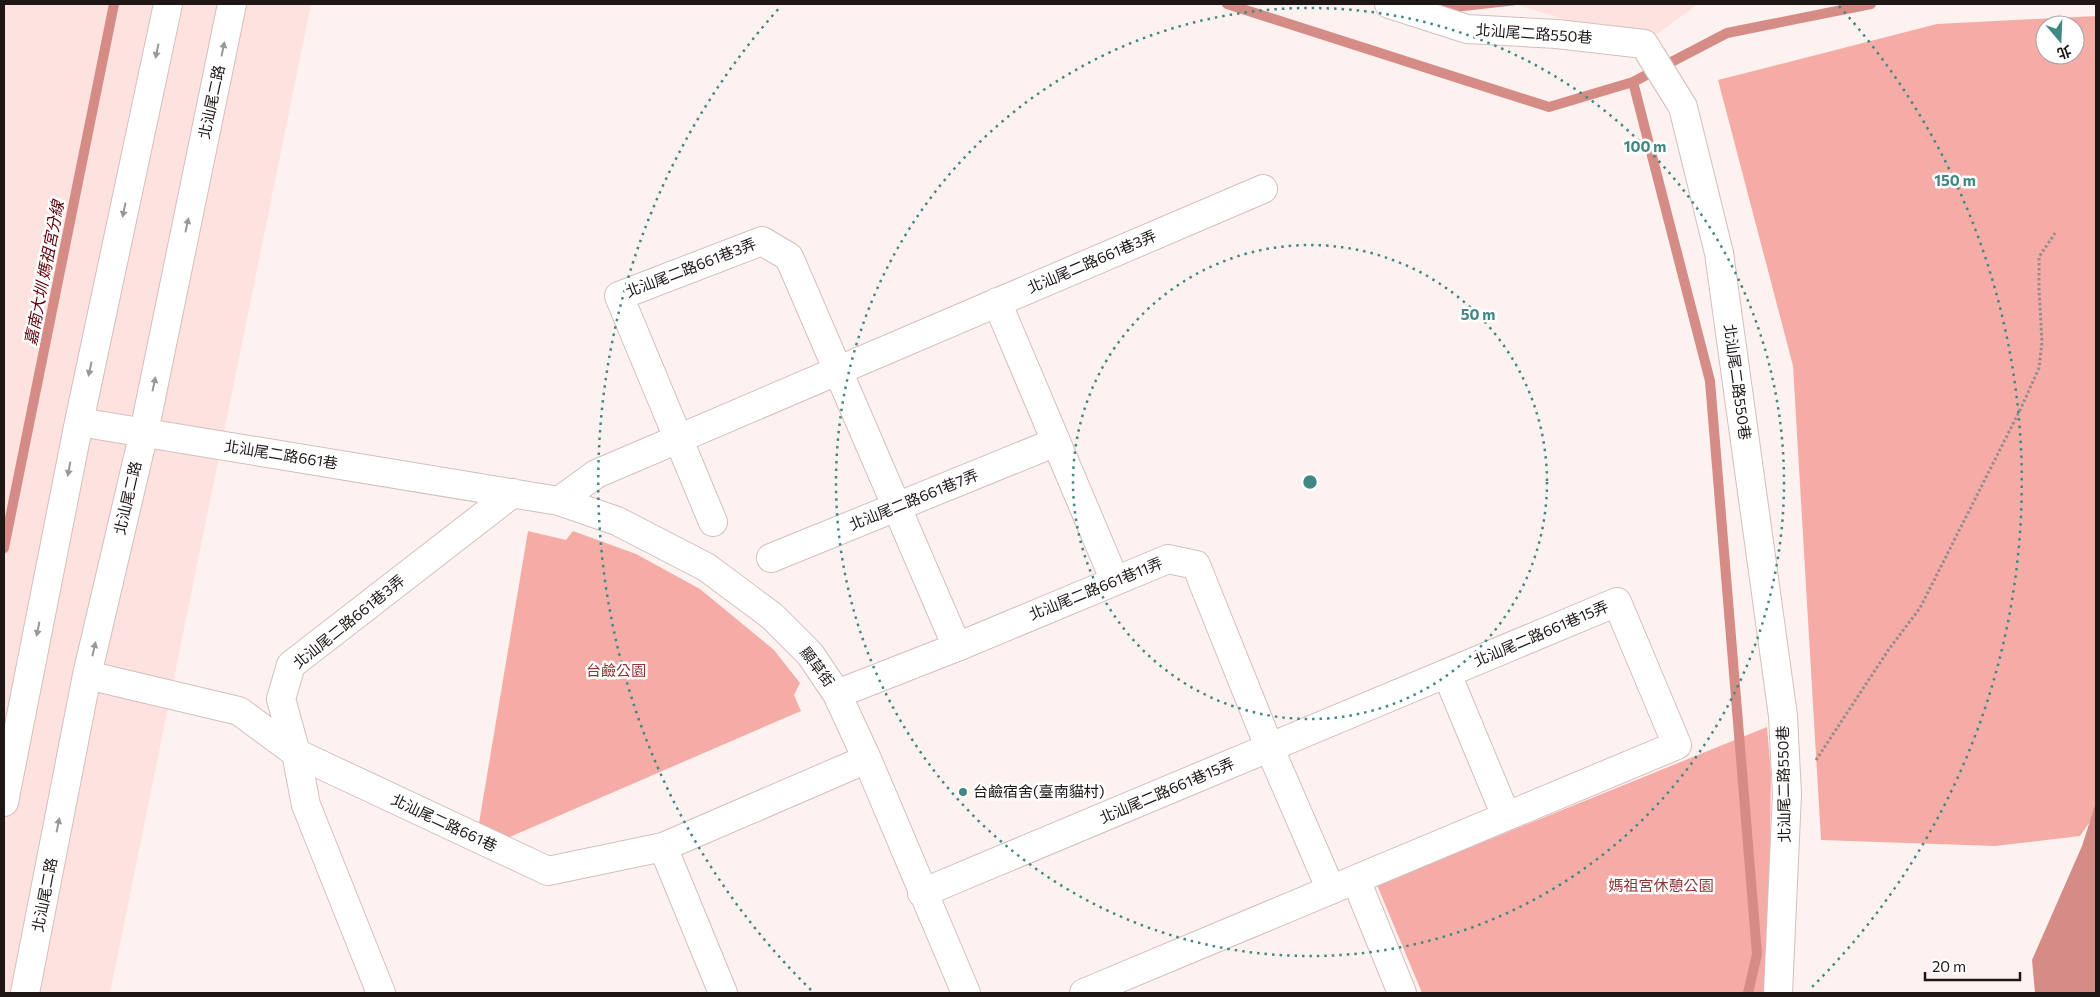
<svg xmlns="http://www.w3.org/2000/svg" width="2100" height="997" font-family="Commissioner,'Noto Sans TC',sans-serif">
<style>
.built{fill:#fee2df}
.green{fill:#f6aca6;fill-rule:evenodd}
.water{fill:#d58c86}
.lines{fill:none;stroke-linecap:round;stroke-linejoin:round}
.stream{stroke:#d58c86;stroke-width:10}
.minor-casing{stroke:#d3bfbd;stroke-width:30}
.path{stroke:#958c8b;stroke-width:3;stroke-dasharray:2.5 2.5;stroke-linecap:butt}
.minor{stroke:#fff;stroke-width:28}
.oneway{fill:#9a9796}
.ring{fill:none;stroke:#418883;stroke-width:2.5;stroke-dasharray:2.5 5}
.poi-dot{fill:#418883;stroke:#fff;stroke-width:2}
.labels{text-anchor:middle;stroke-width:5;stroke-linejoin:round;paint-order:stroke}
.street-label{font-size:15px;fill:#1e1716;stroke:#fff}
.park-label{font-size:15px;fill:#8d3533;stroke:#fff}
.poi-label{font-size:15px;fill:#1e1716;stroke:#fff;text-anchor:start}
.water-label{font-size:16px;font-style:italic;fill:#5e030b;stroke:#fff}
.centre{fill:#418883;stroke:#fff;stroke-width:2.5}
.ring-label{font-size:15px;text-anchor:middle;font-weight:bold;fill:#418883;stroke:#fff;stroke-width:5;stroke-linejoin:round;paint-order:stroke}
</style>
<rect width="100%" height="100%" fill="#fef2f1"/>
<path class="built" d="M4 4H311L110 993H4Z
M1514 4H1698L1644 44Z"/>
<path class="green" d="M2096 16V813L2080 836 1995 846 1821 840 1793 366 1718 80 1937 24ZM2045 25H2075V55H2045Z
M528 531 566 540 573 531 636 554 700 589 774 650 800 683 794 695 801 711 505 839 478 829Z
M1767 727 1771 773 1768 993H1422L1377 885Z"/>
<path class="water" d="M1431 4H1526L1455 12Z
M2096 802V993H2035L2032 960 2082 846Z"/>
<g class="lines">
<path class="stream" d="M1227 4 1549 107 1633 82 1727 33 1871 4
M1633 82 1710 381 1757 954 1748 993
M4 548 114 4"/>
<g class="minor-casing">
<path id="minor" d="M1389 4 1467 29 1557 34 1644 44 1683 107 1719 253 1783 716 1787 794 1778 993
M997 302 1115 581
M79 422 559 501 617 521 706 567 772 616 810 654 837 694 867 759 966 993
M559 501 596 474 1263 189
M713 522 619 296 762 241 789 257 957 647
M771 558 1056 442
M1447 674 1506 816
M87 675 239 711 296 753 548 871 663 847 723 993
M837 694 957 647 1168 559 1196 565 1270 749 1331 890
M4 802 79 422 168 4
M663 847 867 759
M1356 880 1402 993
M922 893 1617 602 1677 745 1084 993
M25 993 87 675 144 432 232 4
M381 993 306 805 296 753 281 699 291 665 513 493"/>
</g>
<path class="path" d="M1816 760 1889 649 1920 608 2021 408 2039 368 2042 342 2039 289V257L2055 233"/>
<use href="#minor" class="minor"/>
</g>
<defs><path id="oneway-solid" d="M-6-.8H1V-3.2L6.5 0L1 3.2V.8H-6Z" transform="scale(1.25)"/></defs>
<g class="oneway">
<use href="#oneway-solid" transform="translate(223 49) rotate(-78)"/>
<use href="#oneway-solid" transform="translate(157 51) rotate(102)"/>
<use href="#oneway-solid" transform="translate(124 210) rotate(102)"/>
<use href="#oneway-solid" transform="translate(187 225) rotate(-78)"/>
<use href="#oneway-solid" transform="translate(90 369) rotate(102)"/>
<use href="#oneway-solid" transform="translate(154 384) rotate(-78)"/>
<use href="#oneway-solid" transform="translate(69 469) rotate(101)"/>
<use href="#oneway-solid" transform="translate(38 629) rotate(101)"/>
<use href="#oneway-solid" transform="translate(94 649) rotate(-77)"/>
<use href="#oneway-solid" transform="translate(58 825) rotate(-79)"/>
</g>
<g class="ring">
<circle cx="1310" cy="482" r="237"/>
<circle cx="1310" cy="482" r="474"/>
<path d="M811 990A712 712 0 0 1 781 6M1839 6A712 712 0 0 1 1809 990"/>
</g>
<circle class="poi-dot" cx="963" cy="792" r="5"/>
<g class="labels">
<g class="street-label">
<text transform="translate(1534 34) rotate(4)" y="5">北汕尾二路550巷</text>
<text transform="translate(212 102) rotate(-78)" y="5">北汕尾二路</text>
<text transform="translate(1092 262) rotate(-23)" y="5">北汕尾二路661巷3弄</text>
<text transform="translate(691 268) rotate(-21)" y="5">北汕尾二路661巷3弄</text>
<text transform="translate(1737 382) rotate(82)" y="5">北汕尾二路550巷</text>
<text transform="translate(281 455) rotate(9)" y="5">北汕尾二路661巷</text>
<text transform="translate(128 498) rotate(-77)" y="5">北汕尾二路</text>
<text transform="translate(914 500) rotate(-22)" y="5">北汕尾二路661巷7弄</text>
<text transform="translate(1096 589) rotate(-22)" y="5">北汕尾二路661巷11弄</text>
<text transform="translate(349 622) rotate(-39)" y="5">北汕尾二路661巷3弄</text>
<text transform="translate(1541 634) rotate(-23)" y="5">北汕尾二路661巷15弄</text>
<text transform="translate(817 667) rotate(53)" y="5">顯草街</text>
<text transform="translate(1784 784) rotate(-91)" y="5">北汕尾二路550巷</text>
<text transform="translate(1167 791) rotate(-23)" y="5">北汕尾二路661巷15弄</text>
<text transform="translate(444 823) rotate(25)" y="5">北汕尾二路661巷</text>
<text transform="translate(45 895) rotate(-79)" y="5">北汕尾二路</text>
</g>
<g class="park-label">
<text x="616" y="676">台鹼公園</text>
<text x="1661" y="891">媽祖宮休憩公園</text>
</g>
<g class="poi-label">
<text x="973" y="797">台鹼宿舍(臺南貓村)</text>
</g>
<g class="water-label">
<text transform="translate(44 273) rotate(-79)" y="6">嘉南大圳 媽祖宮分線</text>
</g>
</g>
<circle cx="1310" cy="482" r="8" class="centre"/>
<g class="ring-label">
<text x="1645" y="152">100 m</text>
<text x="1955" y="186">150 m</text>
<text x="1478" y="320">50 m</text>
</g>
<rect width="2100" height="997" fill="none" stroke="#1e1716" stroke-width="10"/>
<g transform="translate(2060 40) rotate(161)"><circle r="24" fill="#ffffff" stroke="#a5a2a2"/>
<path d="M0-4L9 19L0 12L-9 19Z" fill="#418883"/>
<text y="-8" font-size="14" font-weight="bold" text-anchor="middle" fill="#1e1716">北</text>
</g>
<path d="M1925 972v8h95v-8" fill="none" stroke="#1e1716" stroke-width="2.5"/>
<text x="1932" y="972" font-size="15" fill="#1e1716" stroke="#ffffff" stroke-width="4" paint-order="stroke">20 m</text>
</svg>
